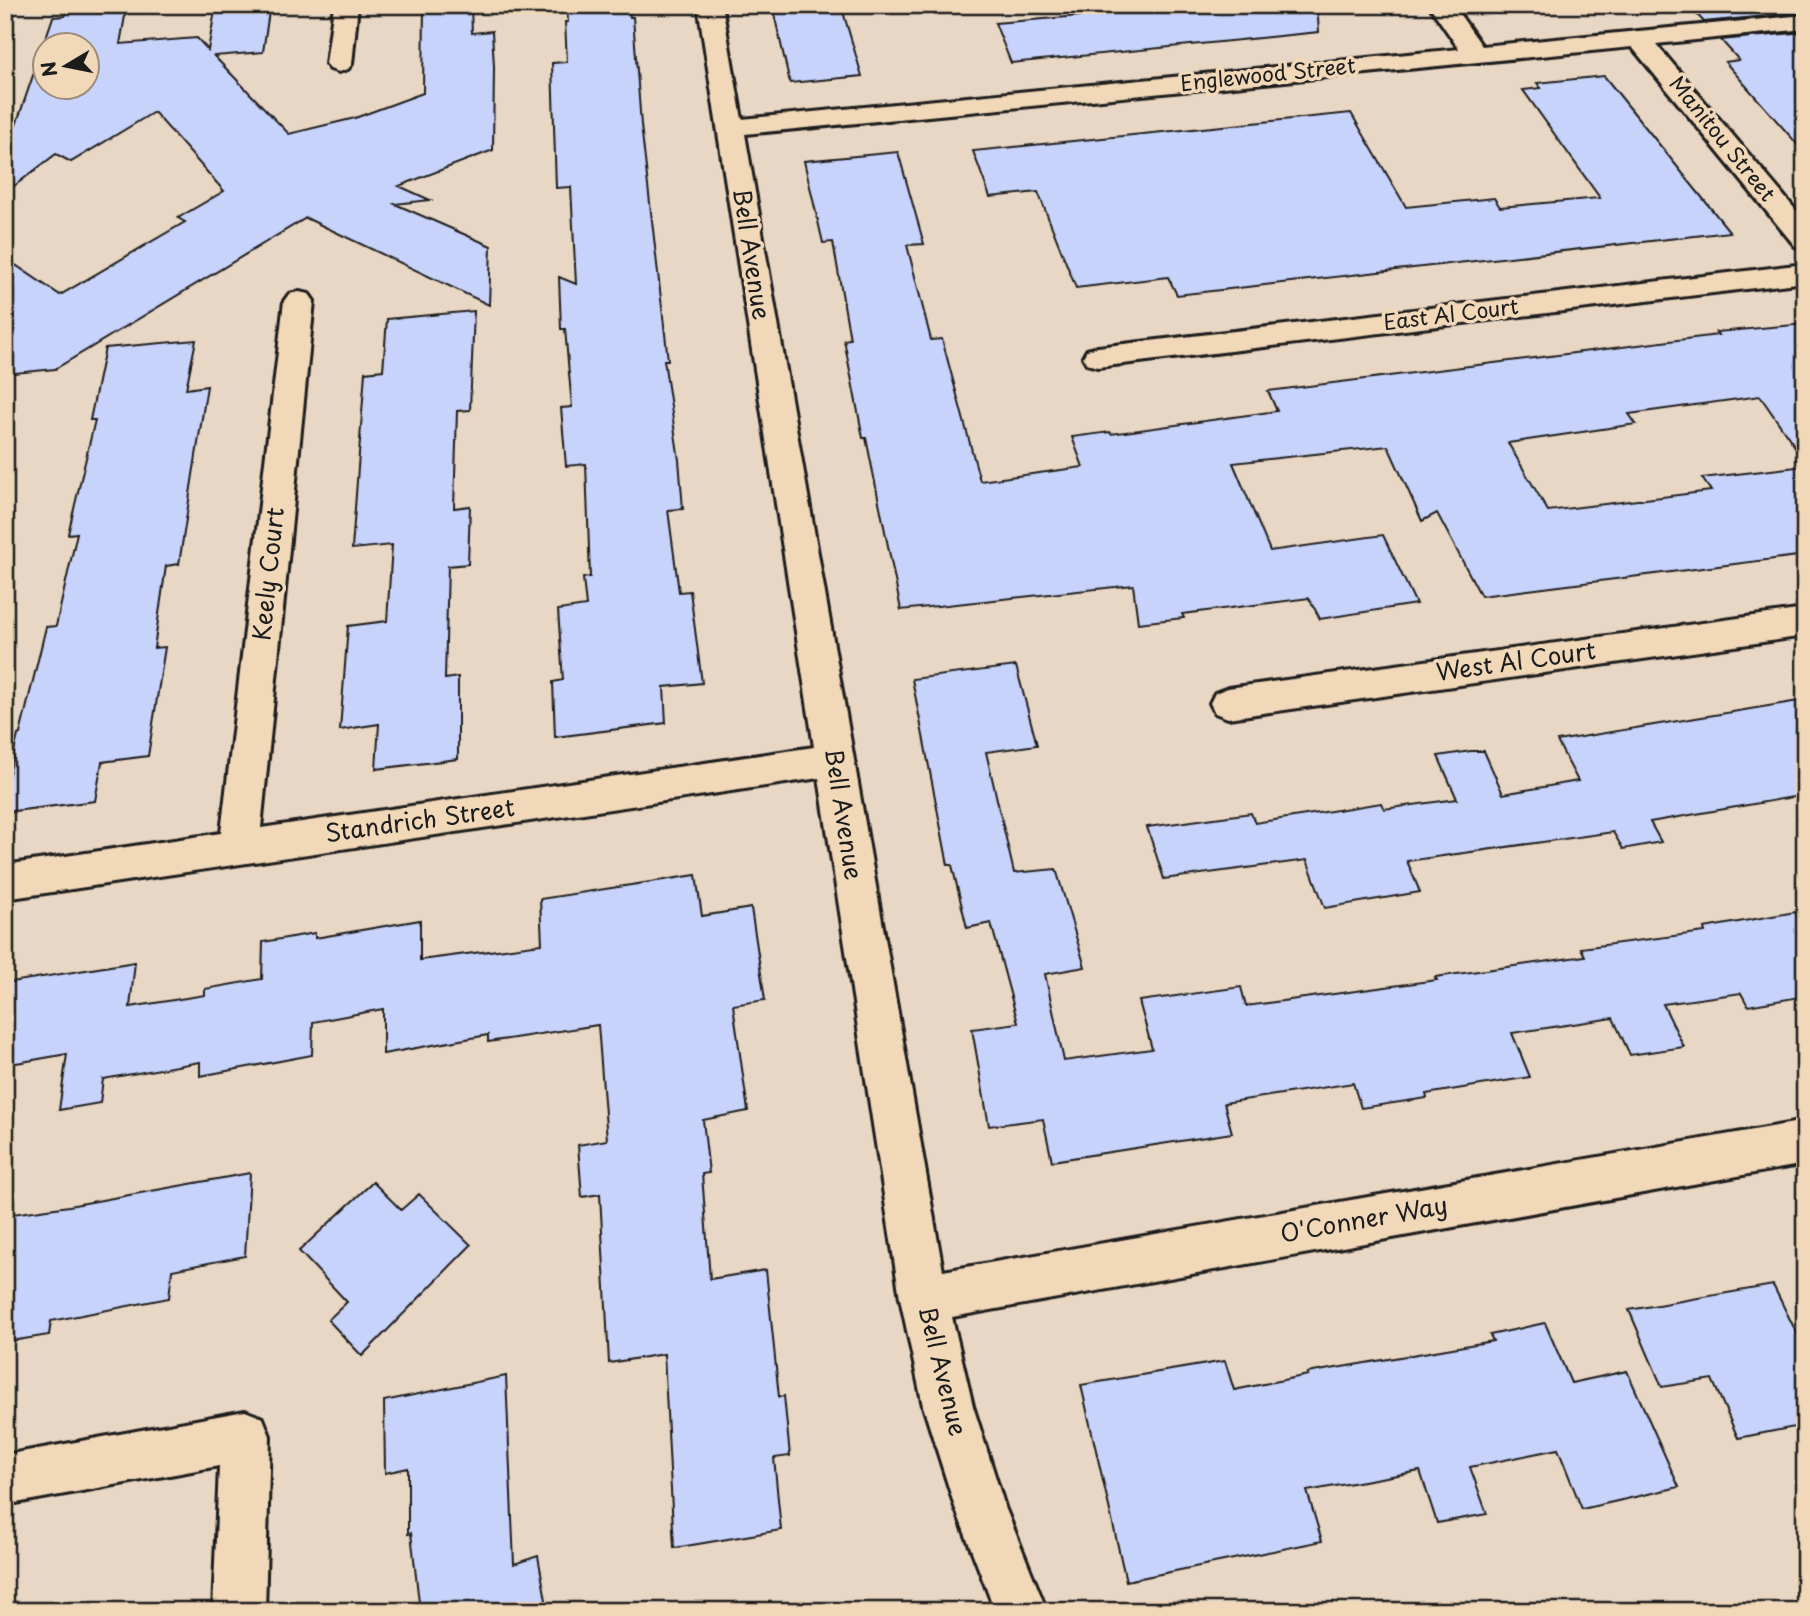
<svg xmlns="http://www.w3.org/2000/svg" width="1810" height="1616" font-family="'Playpen Sans',sans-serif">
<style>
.building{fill:#c8d3fb;stroke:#1c1c1c;stroke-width:2;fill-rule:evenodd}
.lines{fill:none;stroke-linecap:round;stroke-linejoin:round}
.street-casing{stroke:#1c1c1c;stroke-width:6}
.street{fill:#f1d8b8;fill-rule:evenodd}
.labels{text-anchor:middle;stroke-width:7;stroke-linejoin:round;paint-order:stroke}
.far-street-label{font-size:21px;fill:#1c1c1c;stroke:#f1d8b8}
.street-label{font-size:24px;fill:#1c1c1c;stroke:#f1d8b8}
</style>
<rect width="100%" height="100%" fill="#e9d7c5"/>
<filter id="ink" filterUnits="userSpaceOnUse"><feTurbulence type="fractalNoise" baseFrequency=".0143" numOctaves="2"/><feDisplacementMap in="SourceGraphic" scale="14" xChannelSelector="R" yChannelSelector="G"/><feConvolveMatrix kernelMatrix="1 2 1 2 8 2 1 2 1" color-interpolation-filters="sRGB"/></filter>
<g filter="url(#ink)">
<path class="building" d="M69 5H127L120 44 197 38 208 50 216 5H270L263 52 214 56 289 134 355 118 423 93 424 5H471L472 33 492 31 494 67 493 150 399 186 430 200 395 204 491 246 489 305 306 218 55 369 5 374V258L60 295 185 222 178 218 224 191 154 112 71 162 56 154 5 193V134L15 128 53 17 65 16ZM46 46H88V88H46Z
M567 5H629L630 17H633L641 125 668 360H664L679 460 683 509 668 510 679 592 690 591 702 683 664 687 666 723 555 737 553 682 563 680 558 610 586 606 583 578 590 577 586 464 566 466 561 408 572 407 565 329H561L559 277 576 284 571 187 556 188 552 63 567 62 565 22H568Z
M772 5H841L862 76 790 83Z
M1148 5H1317L1319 32 1011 63 995 23 1150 10Z
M1688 5H1805V12L1704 22Z
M1805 32V153L1725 62 1739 60 1721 40Z
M1604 76 1730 232 1177 295 1168 277 1076 288 1038 192 990 197 973 151 1351 113 1406 207 1494 198 1500 207 1600 198 1523 90 1541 88 1537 83Z
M898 152 924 244 907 245 931 340 942 339 980 481 1083 467 1072 437 1110 432 1111 434 1277 411 1268 391 1718 335 1716 332 1805 324V461L1760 396 1629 414 1636 424 1508 443 1548 511 1711 491 1702 478 1805 466V555L1481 596 1437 513 1422 521 1388 446 1233 463 1270 551 1383 535 1416 604 1320 619 1309 598 1182 614 1184 618 1138 623 1133 585 901 610 866 438H863L844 340 850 339 833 242 823 243 804 161Z
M474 311 470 410 457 411 454 508 470 506 468 564 448 566 445 679 458 677V759L376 769 379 724 340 730 348 626 387 621 392 545 352 549 365 372 383 370 387 319Z
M196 340 186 389 207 386 179 564 166 566 154 648 165 647 148 756 102 762 95 801 5 812V790L18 735 20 734 46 627 56 626 77 533 68 534 95 420H90L105 348Z
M1016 666 1037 745 986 752 1014 873 1056 869 1085 967 1045 974 1064 1061 1152 1049 1139 1001 1241 987 1246 1006 1437 980 1435 977 1585 956 1581 948 1705 932 1704 928 1795 912 1805 928V996L1748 1006 1741 993 1663 1004 1684 1047 1630 1055 1613 1018 1512 1033 1530 1077 1426 1094 1427 1098 1361 1108 1353 1083 1224 1103 1232 1133 1052 1161 1043 1119 989 1126 972 1029 1018 1023 991 923 967 928 952 865H948L912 679Z
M1805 700V795L1650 822 1661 842 1623 849 1613 832 1407 861 1420 892 1325 908 1307 860 1164 879 1147 827 1251 813 1255 823 1381 803 1384 809 1457 799 1438 756 1471 751H1484L1503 794 1578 781 1557 741Z
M696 875 702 916 751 908 765 1000 733 1005 748 1111 703 1120 709 1173 702 1174 710 1279 766 1270 779 1397 784 1396 790 1456 774 1458 781 1530 674 1548 664 1354 609 1363 600 1194 582 1197 578 1145 607 1140 598 1025 488 1042V1035L383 1054V1009L313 1022 312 1055 200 1076V1062L103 1079 100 1103 59 1110 67 1054 5 1065V983L135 962 130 1007 205 995V989L262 979 263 942 315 933V938L420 920V960L542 944 540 899Z
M250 1173 245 1256 172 1270 169 1298 51 1321 49 1335 5 1342V1215L69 1206Z
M373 1182 401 1210 419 1194 471 1245 362 1356 328 1320 347 1302 299 1251Z
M1773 1285 1805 1350V1425L1738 1438 1712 1379 1662 1387 1629 1310Z
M1545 1323 1571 1383 1627 1371 1679 1487 1582 1509 1558 1449 1470 1467 1487 1514 1437 1523 1420 1471 1307 1491 1322 1541 1126 1581 1081 1385 1225 1361 1234 1390 1308 1375 1307 1373 1493 1341 1490 1335Z
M506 1376 514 1564 538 1556 548 1611H420L411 1533 408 1534V1468L385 1473 384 1401Z"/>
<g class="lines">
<g class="street-casing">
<path id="street" d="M334 5H358L352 64 348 69 339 72 330 69 326 64Z
M698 5H722L742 119 1459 49 1429 5H1453L1482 46 1805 15V29L1656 44 1805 221V249L1795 246 1632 47 745 134 943 1271 1805 1121V1164L952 1317 973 1406 1005 1507 1047 1611H995L955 1507 923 1406 900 1298 819 778 5 899V865L221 833 284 301 289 294 299 292 309 294 314 301 261 828 814 747Z
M1805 264V282L1098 367 1087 364 1083 357 1087 350 1098 347Z
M1805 609V636L1228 718 1215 713 1210 703 1215 693 1228 688Z
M245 1411 263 1418 270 1436 265 1611H213L219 1466 5 1505V1455Z"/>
</g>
<use href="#street" class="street"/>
</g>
</g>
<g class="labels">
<g class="far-street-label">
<text transform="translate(1268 75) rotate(-6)" y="7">Englewood Street</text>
<text transform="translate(1722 139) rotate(51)" y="7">Manitou Street</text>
<text transform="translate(1451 315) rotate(-7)" y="7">East Al Court</text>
</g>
<g class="street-label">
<text transform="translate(751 254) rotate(81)" y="8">Bell Avenue</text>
<text transform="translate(269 574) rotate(-84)" y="8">Keely Court</text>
<text transform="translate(1516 662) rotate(-8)" y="8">West Al Court</text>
<text transform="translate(843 814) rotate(81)" y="8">Bell Avenue</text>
<text transform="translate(420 821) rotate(-8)" y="8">Standrich Street</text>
<text transform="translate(1364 1220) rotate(-10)" y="8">O'Conner Way</text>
<text transform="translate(942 1371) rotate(76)" y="8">Bell Avenue</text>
</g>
</g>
<rect width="1810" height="1616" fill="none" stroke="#f1d8b8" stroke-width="28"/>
<rect x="14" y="14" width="1782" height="1588" fill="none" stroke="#1c1c1c" stroke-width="2.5" filter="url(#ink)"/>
<g transform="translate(66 66) rotate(260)"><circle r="33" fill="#f1d8b8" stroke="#9c8d7a" stroke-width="2"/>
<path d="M0-5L12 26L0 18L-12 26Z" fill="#1c1c1c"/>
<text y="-10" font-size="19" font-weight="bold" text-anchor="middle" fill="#1c1c1c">N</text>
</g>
</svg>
